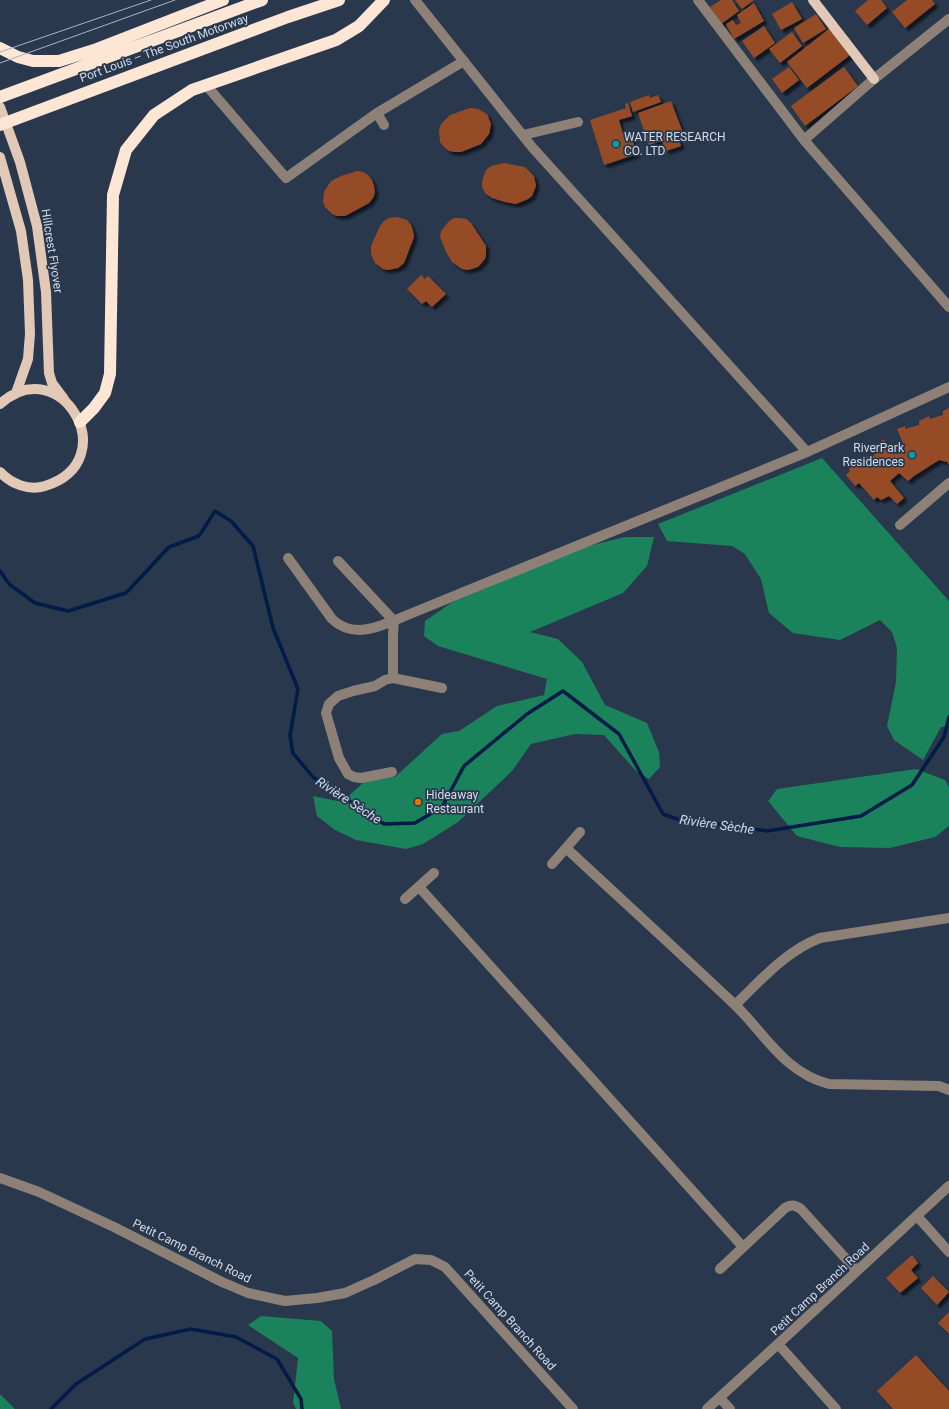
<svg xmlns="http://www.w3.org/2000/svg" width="949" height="1409" font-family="Roboto,sans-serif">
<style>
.forest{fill:#1a835c}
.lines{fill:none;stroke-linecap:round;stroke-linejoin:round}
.stream{stroke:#021b47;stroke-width:3.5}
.building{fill:#954c28;filter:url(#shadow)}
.minor{stroke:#8c8077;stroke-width:10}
.major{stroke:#e1c8b7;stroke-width:10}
.highway{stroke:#fee6d5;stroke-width:12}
.tram{stroke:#aab4c4;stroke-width:1}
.culture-dot{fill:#0f9aa8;stroke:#29384d;stroke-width:1.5}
.food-dot{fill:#e8710a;stroke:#29384d;stroke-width:1.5}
.labels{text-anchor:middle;stroke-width:3.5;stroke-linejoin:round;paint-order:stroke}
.street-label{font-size:12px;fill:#d2dbe9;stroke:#29384d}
.poi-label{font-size:12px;fill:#d2dbe9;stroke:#29384d;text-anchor:start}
.water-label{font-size:13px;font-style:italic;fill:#cfdbed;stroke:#29384d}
</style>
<defs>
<filter id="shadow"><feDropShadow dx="3.5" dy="3.5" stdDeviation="1" flood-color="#0009"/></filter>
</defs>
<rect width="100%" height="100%" fill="#29384d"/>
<path class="forest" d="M822 458 949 601V726L941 727 923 760 894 740 887 726 896 682 897 648 892 632 880 620 840 640 793 633 769 613 761 579 745 554 732 546 667 541 658 524Z
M625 537H654L647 566 623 593 530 632 558 639 582 662 605 705 647 723 659 752 660 767 649 779 636 771 604 735 575 734 531 744 512 771 458 822 423 844 406 849 356 840 335 830 317 816 313 796 342 802 365 781 395 777 442 734 459 731 497 706 544 695 547 679 438 646 424 636 425 621 451 603 580 548Z
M916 769 945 780 949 787V826L935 837 890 848 840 847 797 836 768 801 777 789Z
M261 1316 321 1321 332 1331 334 1379 341 1409H296L293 1403 298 1358 248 1325Z
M0 1395H1L15 1409H0Z"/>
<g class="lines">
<path class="stream" d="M0 571 9 584 35 603 68 611 126 593 169 547 199 536 215 511 231 521 253 546 273 628 298 689 290 736 293 753 313 777 384 824 415 823 442 807 464 766 527 714 563 691 619 734 663 814 677 819 767 831 861 816 912 785 944 737 949 717
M51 1409 76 1384 145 1339 191 1329 236 1337 277 1359 301 1399 302 1409"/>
</g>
<path class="building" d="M721 0H732L739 11 721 24 710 7Z
M735 0H754L742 9Z
M868 0H881L887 8 867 25 855 11Z
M907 0H932L935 4 905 28 892 12Z
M792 2 802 19 781 30 772 14Z
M754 3 764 21 734 39 726 24 733 20 736 25 741 23 737 15Z
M816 14 826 29 803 43 794 28Z
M764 26 775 43 754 58 742 41Z
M830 28 850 55 807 88 787 62Z
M792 32 802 46 780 63 769 49Z
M789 67 799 80 782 93 772 79Z
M844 67 858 86 805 126 791 106Z
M649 95 650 98 658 95 661 102 633 112 630 102Z
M671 101 683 133 677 135 681 146 666 151 662 141 649 145 638 113Z
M628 103 632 116 619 120 623 134 630 132 637 154 604 165 590 120 626 108 625 104Z
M470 108 478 109 487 114 491 124 489 134 481 144 461 152H455L449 151 444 147 440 142 439 130 441 124 450 115Z
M504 163 525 167 534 176 536 186 532 196 528 199 516 204 505 202 492 198 485 193 482 187V181L486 170 491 166Z
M357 171 363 172 368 175 372 180 374 186 375 192 373 198 369 203 345 216H337L332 214 325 207 323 202 324 192 327 187 331 181 341 176Z
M395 217 401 218 407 220 411 225 413 231 414 237 404 263 398 268 388 270 383 269 375 263 371 254V246L380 226 384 221 389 218Z
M454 218H460L466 219 471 223 486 246V254L485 259 478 267 468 270 462 269 452 262 446 252 440 237 441 231 449 221Z
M421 275 425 279 428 276 446 294 432 307 426 301 422 304 407 289Z
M949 408V465L947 462 939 460 914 476 908 481 899 473 890 481 904 498 897 504 889 496 881 500 877 497 874 500 859 483 855 486 846 475 850 471 849 469 861 458 863 460 867 456 870 459 881 449 878 444 883 439 897 454 905 448 897 429 905 426V429L919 425V421L929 416 930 419 943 415V411Z
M912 1255 918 1263 911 1270 918 1278 900 1293 886 1278Z
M933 1276 949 1292 937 1305 921 1288Z
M949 1312V1334L938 1323Z
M916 1355 949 1391V1409H893L877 1391Z"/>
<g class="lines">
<path class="minor" d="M415 0 532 147 807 452
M698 0 804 140 949 307
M206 85 286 178 377 113
M384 125 377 113 464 61
M523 135 578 122
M804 140 874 79 949 19
M900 525 949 483
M288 558 332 619C354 640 381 626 405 616L807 452 949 387
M338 561 394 621 393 634V678
M392 772 361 778 354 777 348 774 339 758 330 727 326 713 329 704 338 696 353 691 375 686 385 680 393 678 442 688
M566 848C622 900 678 951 733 1003 764 1032 784 1073 829 1084L939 1086 949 1090
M552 864 580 832
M419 887 743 1247
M405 899 434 873
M735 1005C761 980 786 951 820 938L949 918
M0 1178 39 1192 114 1227 222 1282 248 1293 285 1301 317 1298 345 1293 374 1280 415 1259 431 1260 445 1267 573 1409
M917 1216 949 1252
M720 1269 785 1208C791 1204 795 1205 801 1209L857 1271
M778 1344 836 1409
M720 1398 730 1409
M707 1409 778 1344 949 1186"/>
<path class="major" d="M813 0 874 79
M0 107 20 162 37 226 46 292 49 373 52 383 64 399
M0 157 21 231 28 280 30 334 28 359 16 393
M0 404C61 349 126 461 45 486 29 491 11 484 0 472"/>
<path class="highway" d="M0 48 18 57 33 61H59L94 50 223 0
M0 97 262 0
M0 125 288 17 339 0
M80 422 94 408 105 393 110 374 113 195 126 150 154 115 192 90 336 40 359 26 384 0"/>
<path class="tram" d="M0 52 151 0
M0 63 175 0"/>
</g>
<g class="culture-dot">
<circle cx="616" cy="144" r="4"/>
<circle cx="912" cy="455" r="4"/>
</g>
<circle class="food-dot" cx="418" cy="802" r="4"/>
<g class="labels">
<g class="street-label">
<text transform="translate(164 48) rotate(-20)" y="4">Port Louis – The South Motorway</text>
<text transform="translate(52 251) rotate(81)" y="4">Hillcrest Flyover</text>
<text transform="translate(192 1251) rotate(26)" y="4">Petit Camp Branch Road</text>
<text transform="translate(820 1289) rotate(-43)" y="4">Petit Camp Branch Road</text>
<text transform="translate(510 1320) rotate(48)" y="4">Petit Camp Branch Road</text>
</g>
<g class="poi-label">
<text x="624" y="141">WATER RESEARCH<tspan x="624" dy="14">CO. LTD</tspan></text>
<text x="904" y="452" text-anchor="end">RiverPark<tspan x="904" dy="14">Residences</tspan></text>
<text x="426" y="799">Hideaway<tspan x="426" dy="14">Restaurant</tspan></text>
</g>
<g class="water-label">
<text transform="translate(349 800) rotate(33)" y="5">Rivière Sèche</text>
<text transform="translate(717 824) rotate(8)" y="5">Rivière Sèche</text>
</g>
</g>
</svg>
